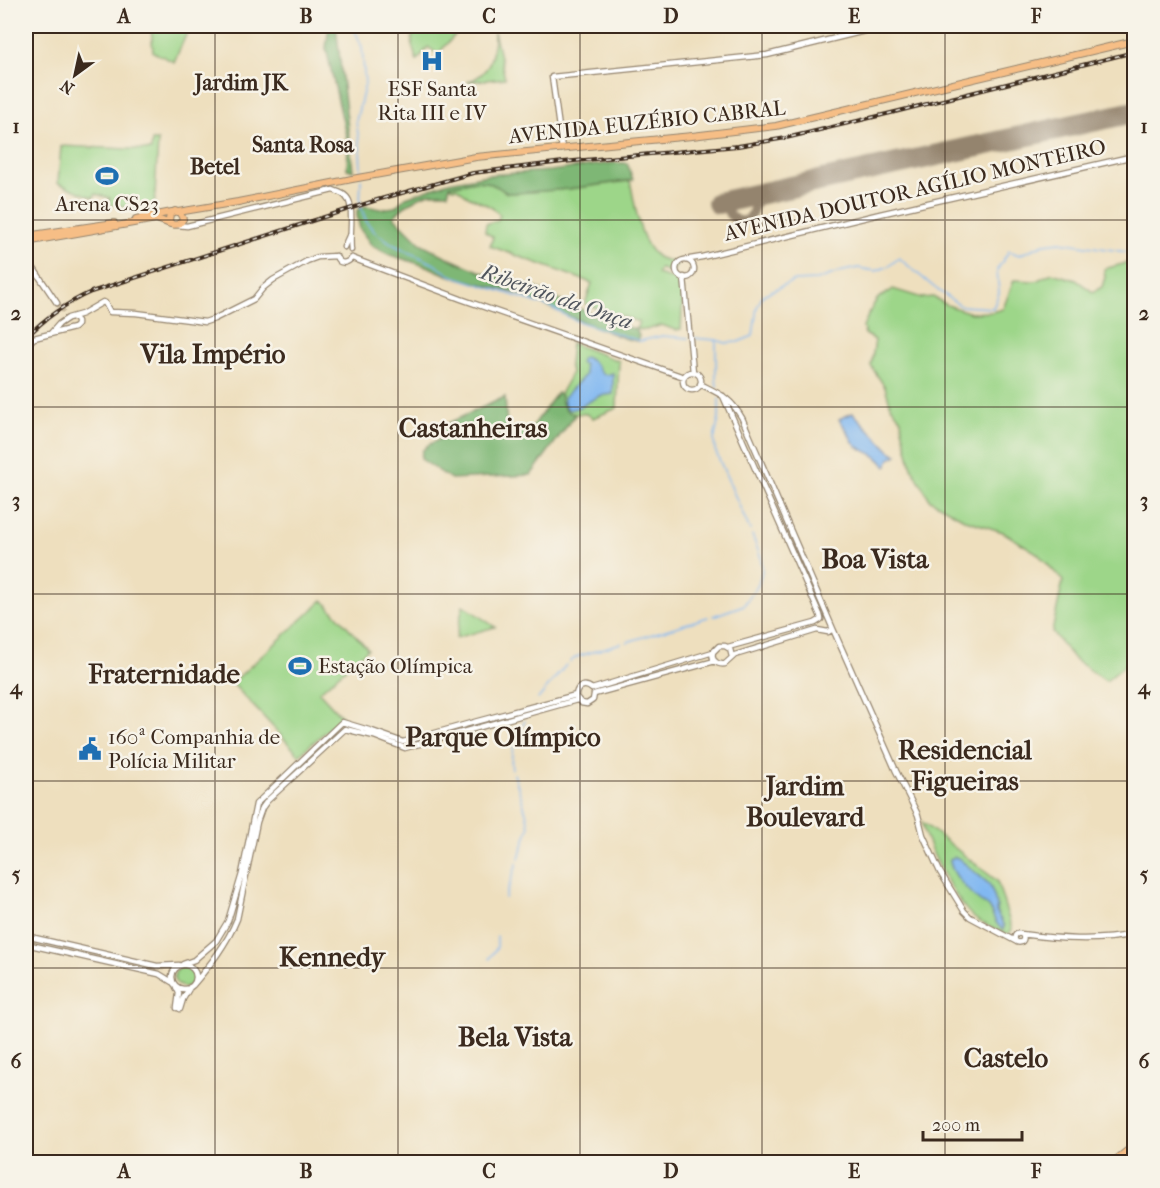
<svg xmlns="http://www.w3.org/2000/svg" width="1160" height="1188" font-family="'IM FELL French Canon',serif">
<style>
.green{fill:#9dd689;stroke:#6c8054;stroke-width:1.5}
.forest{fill:#7eb775;stroke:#5c704a;stroke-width:1.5}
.water{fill:#81b8f1;stroke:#5e7188;stroke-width:1.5}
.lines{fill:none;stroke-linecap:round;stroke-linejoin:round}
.stream{stroke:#81b8f1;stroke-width:1.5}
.taxiway{stroke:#94846e;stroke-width:9}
.runway{stroke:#94846e;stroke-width:22}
.tertiary-tunnel{stroke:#cabb9e;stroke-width:4.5;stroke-dasharray:4.5 2;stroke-linecap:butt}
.tertiary-casing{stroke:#94846e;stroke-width:7}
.primary-casing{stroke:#94846e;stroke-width:8}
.trunk-casing{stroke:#94846e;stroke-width:9}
.tertiary{stroke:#fff;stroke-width:4.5}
.primary{stroke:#f6be86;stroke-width:6}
.trunk{stroke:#f6be86;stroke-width:7}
.rail-casing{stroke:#3b2a1e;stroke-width:4}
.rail{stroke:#f7f3e8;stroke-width:1.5;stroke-dasharray:4.5;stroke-linecap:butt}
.grid{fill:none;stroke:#3b2a1e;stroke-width:1.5;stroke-opacity:0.55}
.labels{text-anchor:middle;stroke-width:5;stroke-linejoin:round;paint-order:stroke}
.poi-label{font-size:21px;fill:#3b2a1e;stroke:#f7f3e8}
.street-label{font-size:21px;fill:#3b2a1e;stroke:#f7f3e8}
.neighbourhood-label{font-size:22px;font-weight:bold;fill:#3b2a1e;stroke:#f7f3e8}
.water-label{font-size:22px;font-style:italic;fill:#50555d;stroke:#f7f3e8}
.district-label{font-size:27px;font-weight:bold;fill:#3b2a1e;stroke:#f7f3e8}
.neatline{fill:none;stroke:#3b2a1e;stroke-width:2}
.grid-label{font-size:20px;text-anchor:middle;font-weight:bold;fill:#3b2a1e}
</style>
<rect width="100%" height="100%" fill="#f7f3e8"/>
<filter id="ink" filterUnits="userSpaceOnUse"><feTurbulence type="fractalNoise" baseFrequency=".0167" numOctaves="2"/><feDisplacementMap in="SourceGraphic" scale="12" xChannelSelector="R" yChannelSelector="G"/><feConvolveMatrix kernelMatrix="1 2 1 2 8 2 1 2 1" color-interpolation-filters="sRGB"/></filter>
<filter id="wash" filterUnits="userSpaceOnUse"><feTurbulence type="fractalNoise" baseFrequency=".008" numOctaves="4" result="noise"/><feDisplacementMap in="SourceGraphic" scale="24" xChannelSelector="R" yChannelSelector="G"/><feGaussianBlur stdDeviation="1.35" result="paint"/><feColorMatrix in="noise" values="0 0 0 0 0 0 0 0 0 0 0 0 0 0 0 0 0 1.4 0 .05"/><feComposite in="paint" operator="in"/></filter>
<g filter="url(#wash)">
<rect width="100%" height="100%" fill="#eedfbe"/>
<path class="green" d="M151 26H190L174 62 153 52Z
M415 26H463L438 54 428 47 417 61C412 48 410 39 415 26Z
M494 32 505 78 467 82C491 75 494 54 494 32Z
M152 141H158L154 212 108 204 110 198 95 194 94 198 58 183 61 146 151 150Z
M475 181 487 182 498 187 507 193 569 189 630 181C635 202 639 245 658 257 663 260 671 261 677 263L673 271 668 272 660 268 657 274 674 279 680 283 683 293 681 329 675 330 662 325 646 330 636 329 639 322 585 304 592 283 490 246 493 237 485 232 486 224 498 220 500 215 491 207 468 196 457 188H453L450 186Z
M1134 261V658L1106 681 1074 659 1052 632 1063 581 1037 553 1003 532 966 520 930 500 912 468 902 428 901 419 891 406 885 387 871 366 875 340 865 334 863 327C867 319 873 301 880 297 885 294 889 293 893 289L922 298 933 297 947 305 971 313 992 312 1003 309 1014 280 1036 281 1052 273 1076 280 1093 292 1102 287 1105 277 1104 269Z
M571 343 619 361 617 408 593 418C579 405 567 428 560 394L569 378 571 372 569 364Z
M323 600 368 649 319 692 342 717 299 755 232 683Z
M463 605 495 627 456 638Z
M922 822 997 881 1012 929 1010 933 1007 934C997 930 986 926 977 920 959 908 925 844 922 822Z
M174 977a10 10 0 1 1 20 0a10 10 0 1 1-20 0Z"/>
<path class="forest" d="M329 26H336L353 171 347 169 348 144 326 48Z
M612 163H627L633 180 569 189 517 193H507L498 187 487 182 475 181 450 186 448 193C443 193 437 193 432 193 421 194 400 208 394 217L420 243 453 260 484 273 525 284 546 292 569 306 584 310 619 325 636 329 639 336 637 341 624 338 570 317 523 295 447 275 429 267 390 255 372 246 360 229 357 216V210L366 206 380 209 395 207 406 197 449 182 488 175 550 171Z
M557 393 560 394C562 405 564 411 575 415L531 475 451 479 421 459 422 451 428 445 442 438V426L505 397 507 426 512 430H530Z"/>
<path class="water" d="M585 357C588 359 591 360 594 363 601 371 600 378 613 373V394L599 396 578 408 569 410C564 406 562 402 565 396L585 375 584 365 580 362 582 358Z
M853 413 890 451 897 455 890 459 886 467C876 453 871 455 858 447 852 443 851 437 847 431 845 426 841 424 839 419Z
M954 857 958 858 989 884 993 893 997 906 996 911 1004 926 1003 930C993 923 994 913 987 906 985 904 982 903 979 901 970 893 949 872 950 859Z"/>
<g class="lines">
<path class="stream" d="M353 26 362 47 365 84 356 121 360 147 361 175
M361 179 360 205 367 223 375 232 394 245 434 264 450 275 550 307 574 320 640 341 662 336 688 338
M693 338 716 340 726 343 738 342 753 336 757 307 763 295 793 281 817 280 839 272 858 268 876 271 889 266 899 258 935 288 961 306 993 308 999 293 997 270 1009 251 1019 255 1044 244 1060 242 1127 252 1134 249
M716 340V378L717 387
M719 399V418L714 440 715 450 750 530
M713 616 744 605 758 585 762 571 761 558 752 535
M627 642 708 617
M570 662 576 657 621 643
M538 699 566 665
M512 769C509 753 517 735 525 721
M514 774 527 816 529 827 519 858
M505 898 517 863
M489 959 497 947V936"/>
<path class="taxiway" d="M726 202C727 209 727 215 735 219 753 227 752 207 758 199 760 197 763 195 766 193"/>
<path class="runway" d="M718 203 1134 112"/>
</g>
</g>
<g filter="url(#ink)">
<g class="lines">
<path class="tertiary-tunnel" d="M57 303 64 312"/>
<g class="tertiary-casing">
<path id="tertiary" d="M562 149 552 77 767 55 885 26
M177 225 187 226 333 190C339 192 346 194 349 201 354 213 349 236 351 250
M344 247 349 236
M336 256C339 265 346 264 352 258
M26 257 57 303
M352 258 461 299 684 377
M684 260 702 257 880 214 1134 156
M676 269a9 9 0 1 1 18 0a9 9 0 1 1-18 0Z
M29 262 31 242
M684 277 693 372
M51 333 59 324 68 318 82 314 103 302 105 303 110 312 136 313 205 322 214 319 254 299 263 288 273 280 307 261 318 257 336 256
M26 346 34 338 74 328 77 325V321L73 317
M683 381a9 9 0 1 1 18 0a9 9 0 1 1-18 0Z
M700 384C720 394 730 397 742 418L833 629 896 771 918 815 923 835 940 872 964 911 970 917 1017 942
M723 396 820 615 821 619
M728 647 815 623 820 620
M732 657 730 649 725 646H719L713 652C711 660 716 665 725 664L735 655 817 630 828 632 833 629
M592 689 713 652
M594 694 715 661
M576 695C577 686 585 683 592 689
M576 697 581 703 587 704 593 700 594 694
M1014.5 938a4.5 4.5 0 1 1 9 0a4.5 4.5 0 1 1-9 0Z
M1021 934C1059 939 1097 942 1134 934
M26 936 157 966 179 965
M26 944 159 974 172 982
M183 964 194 960 216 941 228 921 242 874 256 804 342 722 372 731 403 742 478 721 576 695
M172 977a12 12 0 1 1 24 0a12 12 0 1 1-24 0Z
M193 985C210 965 227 944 237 919L257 822 262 808 267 801 345 729 374 736 405 748 577 700
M176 987 179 993 177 1008
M180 1009 183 999 190 987"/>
</g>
<g class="primary-casing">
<path id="primary" d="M178 212 238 202 352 179 476 157 692 136 776 126 1134 41
M136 219 172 212
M26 236 114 223
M26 242 156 219C166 221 177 231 183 219L180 213 175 211 170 214 169 220 171 224"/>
</g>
<g class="trunk-casing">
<path id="trunk" d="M1114 1162 1134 1146"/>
</g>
<use href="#tertiary" class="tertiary"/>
<use href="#primary" class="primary"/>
<use href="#trunk" class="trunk"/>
<g class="rail-casing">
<path id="rail" d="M26 338C42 320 68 302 91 292L377 200 473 173 563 162 738 146 786 138 895 112 1134 52"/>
</g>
<use href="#rail" class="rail"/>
</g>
</g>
<path class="grid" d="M215 26V1162M398 26V1162M580 26V1162M762 26V1162M945 26V1162M26 220H1134M26 407H1134M26 594H1134M26 781H1134M26 968H1134"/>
<defs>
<g id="hospital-bare" transform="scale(1.8)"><path d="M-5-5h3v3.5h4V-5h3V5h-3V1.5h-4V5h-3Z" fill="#1f6fb2" stroke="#f7f3e8" stroke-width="2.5" paint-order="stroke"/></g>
<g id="stadium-bare" transform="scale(1.8)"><path d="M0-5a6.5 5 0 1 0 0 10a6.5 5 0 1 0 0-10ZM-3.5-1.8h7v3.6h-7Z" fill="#1f6fb2" stroke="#f7f3e8" stroke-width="2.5" paint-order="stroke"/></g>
<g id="civic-bare" transform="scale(1.8)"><path d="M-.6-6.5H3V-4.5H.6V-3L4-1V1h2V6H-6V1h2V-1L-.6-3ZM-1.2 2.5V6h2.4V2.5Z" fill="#1f6fb2" stroke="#f7f3e8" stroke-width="2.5" paint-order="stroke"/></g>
</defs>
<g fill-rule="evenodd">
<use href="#hospital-bare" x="432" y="61"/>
<use href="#stadium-bare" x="107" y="176"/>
<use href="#stadium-bare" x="300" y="666"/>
<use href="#civic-bare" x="90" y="749"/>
</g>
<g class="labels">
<g class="poi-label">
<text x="432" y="96">ESF Santa<tspan x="432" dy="24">Rita III e IV</tspan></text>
<text x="107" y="211">Arena CS23</text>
<text x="318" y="673" text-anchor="start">Estação Olímpica</text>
<text x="108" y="744" text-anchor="start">160ª Companhia de<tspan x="108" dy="24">Polícia Militar</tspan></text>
</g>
<g class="street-label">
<text transform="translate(647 122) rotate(-6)" y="7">AVENIDA EUZÉBIO CABRAL</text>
<text transform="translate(915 190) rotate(-13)" y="7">AVENIDA DOUTOR AGÍLIO MONTEIRO</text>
</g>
<g class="neighbourhood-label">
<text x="241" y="90">Jardim JK</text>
<text x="303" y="152">Santa Rosa</text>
<text x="215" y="174">Betel</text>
</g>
<g class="water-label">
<text transform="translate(557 296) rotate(19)" y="8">Ribeirão da Onça</text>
</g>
<g class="district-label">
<text x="213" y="363">Vila Império</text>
<text x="473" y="437">Castanheiras</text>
<text x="875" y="568">Boa Vista</text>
<text x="164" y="683">Fraternidade</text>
<text x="503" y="746">Parque Olímpico</text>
<text x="965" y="759">Residencial<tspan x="965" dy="31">Figueiras</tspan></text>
<text x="805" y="795">Jardim<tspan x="805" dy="31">Boulevard</tspan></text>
<text x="332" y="966">Kennedy</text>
<text x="515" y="1046">Bela Vista</text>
<text x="1006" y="1067">Castelo</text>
</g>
</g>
<rect width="1160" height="1188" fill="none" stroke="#f7f3e8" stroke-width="66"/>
<g transform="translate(75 75) rotate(213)" stroke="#f7f3e8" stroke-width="4.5" paint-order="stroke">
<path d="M0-4.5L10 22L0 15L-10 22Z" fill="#3b2a1e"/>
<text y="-9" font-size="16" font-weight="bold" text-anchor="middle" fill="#3b2a1e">N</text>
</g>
<path d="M923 1131v9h99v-9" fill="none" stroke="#3b2a1e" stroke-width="3"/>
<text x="932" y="1131" font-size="18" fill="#3b2a1e" stroke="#f7f3e8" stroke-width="4.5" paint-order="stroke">200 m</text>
<rect x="33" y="33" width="1094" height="1122" class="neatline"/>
<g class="grid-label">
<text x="124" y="23">A</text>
<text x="306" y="23">B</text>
<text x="489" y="23">C</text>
<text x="671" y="23">D</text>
<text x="854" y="23">E</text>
<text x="1036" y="23">F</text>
<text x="16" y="133">1</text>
<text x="1144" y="133">1</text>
<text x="16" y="320">2</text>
<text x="1144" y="320">2</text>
<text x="16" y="507">3</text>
<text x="1144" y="507">3</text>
<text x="16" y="694">4</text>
<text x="1144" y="694">4</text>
<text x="16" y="881">5</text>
<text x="1144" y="881">5</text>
<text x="16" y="1068">6</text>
<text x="1144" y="1068">6</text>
<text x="124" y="1178">A</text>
<text x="306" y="1178">B</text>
<text x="489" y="1178">C</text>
<text x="671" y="1178">D</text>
<text x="854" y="1178">E</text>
<text x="1036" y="1178">F</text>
</g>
</svg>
